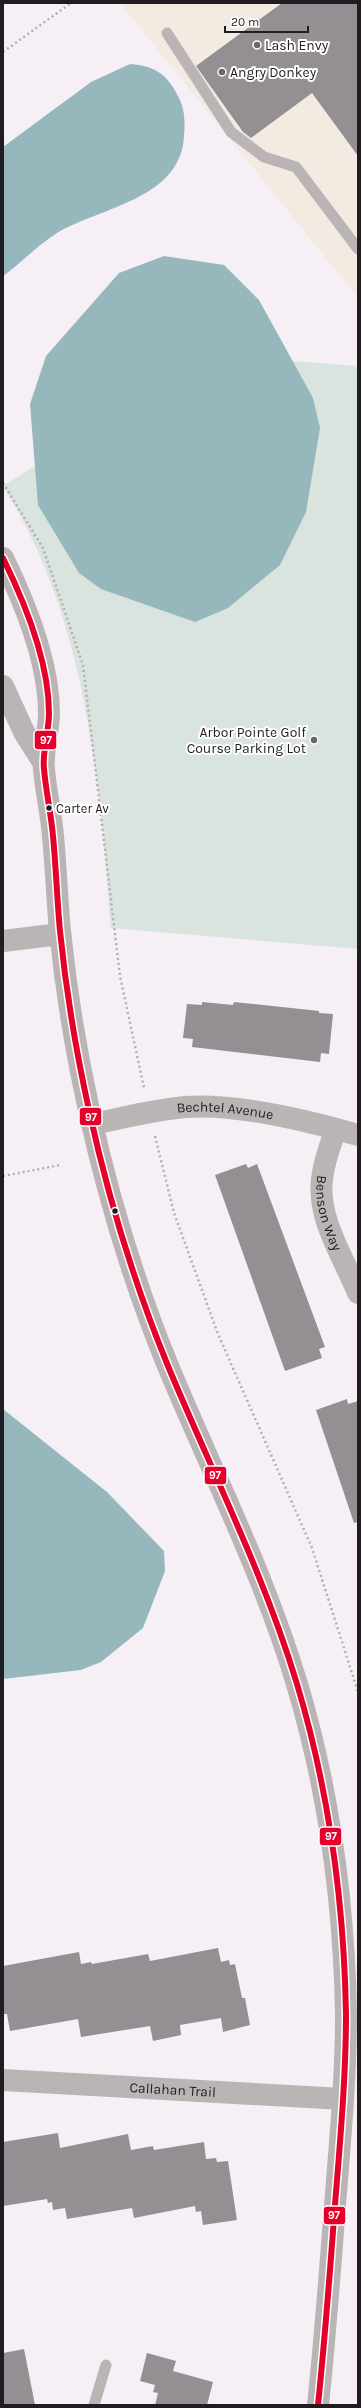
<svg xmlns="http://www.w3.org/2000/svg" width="361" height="2408" font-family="Karla,sans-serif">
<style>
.commercial{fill:#f3eae2}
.green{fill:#d8e4dd}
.water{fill:#96b8bd}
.building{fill:#948f93}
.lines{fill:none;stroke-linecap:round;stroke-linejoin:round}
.path{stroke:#b3afaf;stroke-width:2.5;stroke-dasharray:2 3;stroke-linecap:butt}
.service{stroke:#bab5b4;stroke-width:11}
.minor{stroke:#bab5b4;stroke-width:22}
.tertiary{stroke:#bab5b4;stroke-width:22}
.bus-1-casing{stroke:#fff;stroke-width:9}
.bus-1{stroke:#e4002b;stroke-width:6}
.poi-dot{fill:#6c666c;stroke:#fff;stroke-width:1.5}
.bus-dot{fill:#211c21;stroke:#fff;stroke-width:1.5}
.labels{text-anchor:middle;stroke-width:4;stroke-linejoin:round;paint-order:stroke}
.bus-label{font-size:13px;fill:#211c21;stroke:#fff;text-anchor:start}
.poi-label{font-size:14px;fill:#211c21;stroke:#fff;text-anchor:start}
.street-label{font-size:14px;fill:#211c21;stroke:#fff}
.line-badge{stroke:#fff;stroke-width:1.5}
.badge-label{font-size:11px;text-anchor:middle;font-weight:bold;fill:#fff}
</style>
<rect width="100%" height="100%" fill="#f6f0f6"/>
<path class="commercial" d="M120 3H358V298Z"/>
<path class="green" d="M213 355 358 366V949L111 928C99 775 86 619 3 486Z"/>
<path class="water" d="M130 64C157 66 168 75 180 100 185 111 185 124 184 136 181 199 101 207 57 233 38 245 21 263 3 276V147L91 82Z
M164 256 224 265 259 300 313 398 320 428 306 512 280 565 228 608 195 622 101 589 79 573 38 505 30 404 46 356 119 273Z
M3 1409 107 1492 164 1551 165 1571 143 1628 101 1662 81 1670 3 1679Z"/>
<path class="building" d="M282 3H358V156L312 93 251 138 243 132 196 66Z
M202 1002 233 1005 234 1002 319 1011V1013L333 1014 329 1054 321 1053 320 1062 192 1047 193 1039 183 1038 187 1004 202 1005Z
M246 1164 248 1168 257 1164 325 1347 319 1349 322 1358 285 1371 215 1175Z
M347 1399 348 1404 358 1401V1522L354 1523 316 1410Z
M218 1948 221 1962 229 1960 230 1965 235 1964 242 1998H245L250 2025 223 2032 221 2018 180 2025 181 2035 153 2041 150 2026 81 2037 78 2019 10 2031 7 2014H3V1966L79 1952 81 1964 91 1962 92 1964 148 1954 150 1961Z
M58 2133 60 2148 128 2134 131 2150 153 2146 154 2150 204 2142 206 2159 216 2158 217 2162 228 2161 237 2220 203 2225 201 2211 196 2212 195 2206 134 2218 132 2208 67 2219 65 2208 53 2210 52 2202 48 2203 47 2199 3 2206V2142Z
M24 2349 35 2405H3V2353Z
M147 2353 176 2361 173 2371 213 2382 207 2405H155L158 2393 153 2392 155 2385 140 2381Z"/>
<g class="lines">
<path class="path" d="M3 52 71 3
M3 483 43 548 83 665 120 976 144 1088
M155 1136 174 1213 218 1334 312 1548 358 1692
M3 1176 60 1165"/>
<path class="service" d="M167 33 231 132 264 157 296 167 358 249
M94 2405 106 2365"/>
<g class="minor">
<path d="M3 941 60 934"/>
<path id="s1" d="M92 1124C123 1118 153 1110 185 1107 235 1103 309 1121 358 1135"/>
<path id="s2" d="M336 1129C330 1145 324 1162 322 1179 317 1219 344 1258 358 1293"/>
<path id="s3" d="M3 2080 343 2099"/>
</g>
<path class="tertiary" d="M3 558C25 603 49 662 49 713 49 732 42 751 44 769 46 792 51 813 53 836 56 867 57 899 60 931 66 991 76 1051 89 1110 108 1197 134 1283 168 1366 212 1472 264 1574 297 1684 329 1791 344 1903 346 2014 346 2078 340 2142 335 2205 330 2272 325 2338 318 2405
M3 686 24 732 43 762"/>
<g class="bus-1-casing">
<path id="bus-1" d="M3 558C25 603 49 662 49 713 49 732 42 751 44 769 46 792 51 813 53 836 56 867 57 899 60 931 66 991 76 1051 89 1110 108 1197 134 1283 168 1366 212 1472 264 1574 297 1684 329 1791 344 1903 346 2014 346 2078 340 2142 335 2205 330 2272 325 2338 318 2405"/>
</g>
<use href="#bus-1" class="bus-1"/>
</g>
<g class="poi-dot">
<circle cx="257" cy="45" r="4"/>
<circle cx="222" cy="72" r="4"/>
<circle cx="314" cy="740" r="4"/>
</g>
<g class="bus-dot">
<circle cx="49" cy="808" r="3.5"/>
<circle cx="115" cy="1211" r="3.5"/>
</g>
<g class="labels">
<g class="bus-label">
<text x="56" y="813">Carter Av</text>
</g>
<g class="poi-label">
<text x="265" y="50">Lash Envy</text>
<text x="230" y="77">Angry Donkey</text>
<text x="306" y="737" text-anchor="end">Arbor Pointe Golf<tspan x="306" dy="16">Course Parking Lot</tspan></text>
</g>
<g class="street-label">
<text dy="5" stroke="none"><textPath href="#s1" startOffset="135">Bechtel Avenue</textPath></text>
<text dy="5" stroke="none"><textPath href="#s2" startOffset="87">Benson Way</textPath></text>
<text dy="5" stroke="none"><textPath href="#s3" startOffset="170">Callahan Trail</textPath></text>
</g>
</g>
<g class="line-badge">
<rect x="34" y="730" width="23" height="20" rx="4" fill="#e4002b"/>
<rect x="79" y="1107" width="23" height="19" rx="4" fill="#e4002b"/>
<rect x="204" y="1466" width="23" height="19" rx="4" fill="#e4002b"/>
<rect x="319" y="1827" width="23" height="19" rx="4" fill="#e4002b"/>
<rect x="323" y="2206" width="23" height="19" rx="4" fill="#e4002b"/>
</g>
<g class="badge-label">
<text x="46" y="744">97</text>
<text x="91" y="1121">97</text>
<text x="215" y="1479">97</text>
<text x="331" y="1840">97</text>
<text x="334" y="2219">97</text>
</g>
<rect width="361" height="2408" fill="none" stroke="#211c21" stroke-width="8"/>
<path d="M225 26v6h83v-6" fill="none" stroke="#211c21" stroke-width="2"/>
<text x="231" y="26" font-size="12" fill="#211c21" stroke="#ffffff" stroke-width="3" paint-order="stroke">20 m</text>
</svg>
